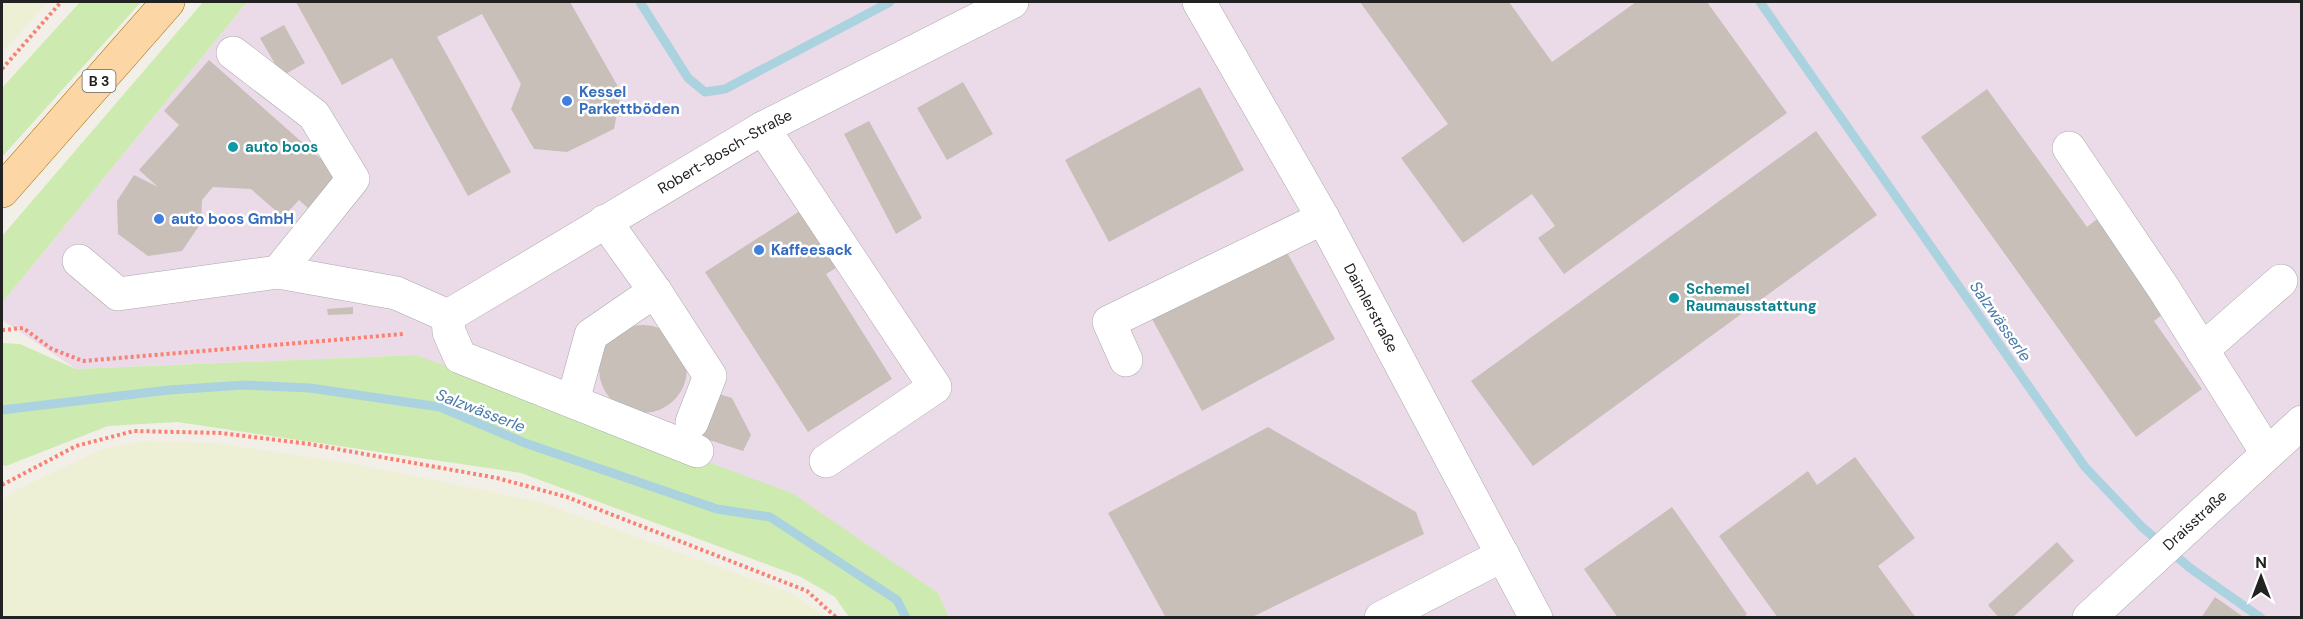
<svg xmlns="http://www.w3.org/2000/svg" width="2303" height="619" font-family="'DM Sans',sans-serif">
<style>
.industrial{fill:#ebdbe8}
.farmland{fill:#eef0d5}
.grass{fill:#cdebb0}
.lines{fill:none;stroke-linecap:round;stroke-linejoin:round}
.stream{stroke:#aad3df;stroke-width:9}
.building{fill:#c7bfb8}
.minor-casing{stroke:#a9a9a9;stroke-width:34}
.major-casing{stroke:#a06b00;stroke-width:34}
.path{stroke:#fa8072;stroke-width:4;stroke-dasharray:3 3;stroke-linecap:butt}
.minor{stroke:#fff;stroke-width:33}
.major{stroke:#fcd6a4;stroke-width:33}
.shop-dot{fill:#3f7fe0;stroke:#fff;stroke-width:2}
.culture-dot{fill:#0f9aa8;stroke:#fff;stroke-width:2}
.labels{text-anchor:middle;stroke-width:5;stroke-linejoin:round;paint-order:stroke}
.shield{fill:#fff;stroke:#646464;stroke-width:1.5}
.shield-label{font-size:14px;font-weight:bold;fill:#222}
.shop-label{font-size:15px;font-weight:bold;fill:#366cbe;stroke:#fff;text-anchor:start}
.culture-label{font-size:15px;font-weight:bold;fill:#0d838f;stroke:#fff;text-anchor:start}
.street-label{font-size:15px;fill:#222;stroke:#fff}
.water-label{font-size:16px;font-style:italic;fill:#4a7aab;stroke:#fff}
</style>
<rect width="100%" height="100%" fill="#f2efe9"/>
<path class="industrial" d="M247 2H2301V617H949L938 593 416 355 76 369 2 320V303Z"/>
<path class="farmland" d="M2 2H48L2 53Z
M143 441 215 443 351 463 540 502 791 593 825 617H2V500L18 489 102 449Z"/>
<path class="grass" d="M80 2H141L2 157V88Z
M203 2H247L2 303V236Z
M2 343 20 344 76 369 416 355 792 493 938 593 949 617H849L835 597 801 577 521 473 177 422 108 426 6 466 2 465Z"/>
<g class="lines">
<path class="stream" d="M640 2 688 78 705 92 725 89 890 2
M1760 2 2085 467 2142 527 2190 568 2261 618
M2 410 169 390 245 385 310 388 440 407 525 443 717 509 770 517 897 600 906 618"/>
</g>
<path class="building" d="M296 2H570L621 92 614 129 567 152 534 149 511 109 521 84 482 14 437 37 511 172 468 196 392 58 342 85Z
M1360 2H1509L1552 62 1636 2H1707L1787 113 1564 274 1538 238 1555 226 1532 194 1463 243 1401 158 1448 124Z
M284 25 305 63 282 76 260 38Z
M209 60 338 174 308 208 299 200 283 217 251 189 213 187 202 200 201 223 182 251 148 256 118 234 117 201 134 175 158 187 139 170 179 125 164 111Z
M963 82 993 134 947 160 917 108Z
M1200 87 1244 170 1109 242 1065 160Z
M1987 89 2087 227 2102 215 2170 309 2154 321 2202 389 2136 437 1921 137Z
M869 121 922 218 896 234 844 134Z
M1816 131 1877 215 1533 466 1471 381Z
M800 211 836 268 826 274 892 379 808 432 705 272Z
M1284 247 1335 339 1202 411 1152 319Z
M353 307V314L328 315 327 309Z
M599 369a44 44 0 1 1 88 0a44 44 0 1 1-88 0Z
M712 392 732 398 751 435 743 451 697 436Z
M1268 427 1416 512 1424 534 1250 618H1166L1108 513Z
M1855 457 1915 538 1878 566 1916 618H1778L1719 536 1808 471 1817 485Z
M1672 507 1747 614 1743 618H1618L1584 569Z
M2057 542 2074 561 2012 618H1999L1988 605Z
M2215 597 2245 618H2201Z"/>
<g class="lines">
<g class="minor-casing">
<g id="minor">
<path id="s1" d="M1199 2 1323 218 1536 618"/>
<path d="M233 53 314 115 353 179 278 272 396 293 448 316"/>
<path d="M763 128 935 387 826 461"/>
<path d="M2069 148 2164 289 2267 453"/>
<path d="M605 221 655 291 710 376 692 422"/>
<path d="M79 261 118 294 278 272"/>
<path id="s2" d="M448 316 763 128 1012 2"/>
<path d="M448 316 449 332 460 357 697 451"/>
<path d="M2202 350 2281 281"/>
<path d="M1126 360 1109 322 1323 218"/>
<path d="M573 401 591 335 655 291"/>
<path d="M1381 618 1503 555"/>
<path id="s3" d="M2089 618 2302 422"/>
</g>
</g>
<g class="major-casing">
<path id="major" d="M2 191 168 2"/>
</g>
<path class="path" d="M2 69 61 2
M2 330 23 328 52 349 83 361 404 334
M2 485 76 446 134 431 221 433 309 444 497 478 567 497 807 591 837 618"/>
<use href="#minor" class="minor"/>
<use href="#major" class="major"/>
</g>
<g class="shop-dot">
<circle cx="567" cy="101" r="6"/>
<circle cx="159" cy="219" r="6"/>
<circle cx="759" cy="250" r="6"/>
</g>
<g class="culture-dot">
<circle cx="233" cy="147" r="6"/>
<circle cx="1674" cy="298" r="6"/>
</g>
<g class="labels">
<rect class="shield" x="82.5" y="70" width="33" height="22" rx="4.5"/>
<g class="shield-label">
<text x="99" y="86">B 3</text>
</g>
<g class="shop-label">
<text x="579" y="97">Kessel<tspan x="579" dy="17">Parkettböden</tspan></text>
<text x="171" y="224">auto boos GmbH</text>
<text x="771" y="255">Kaffeesack</text>
</g>
<g class="culture-label">
<text x="245" y="152">auto boos</text>
<text x="1686" y="294">Schemel<tspan x="1686" dy="17">Raumausstattung</tspan></text>
</g>
<g class="street-label">
<text dy="5" stroke="none"><textPath href="#s2" startOffset="322">Robert-Bosch-Straße</textPath></text>
<text dy="5" stroke="none"><textPath href="#s1" startOffset="351">Daimlerstraße</textPath></text>
<text dy="5" stroke="none"><textPath href="#s3" startOffset="144">Draisstraße</textPath></text>
</g>
<g class="water-label">
<text transform="translate(2001 321) rotate(55)" y="6">Salzwässerle</text>
<text transform="translate(481 410) rotate(21)" y="6">Salzwässerle</text>
</g>
</g>
<rect width="2303" height="619" fill="none" stroke="#222222" stroke-width="6"/>
<g transform="translate(2261 577)" stroke="#ffffff" stroke-width="4.5" paint-order="stroke">
<path d="M0-4.5L10 22L0 15L-10 22Z" fill="#222222"/>
<text y="-9" font-size="16" font-weight="bold" text-anchor="middle" fill="#222222">N</text>
</g>
</svg>
